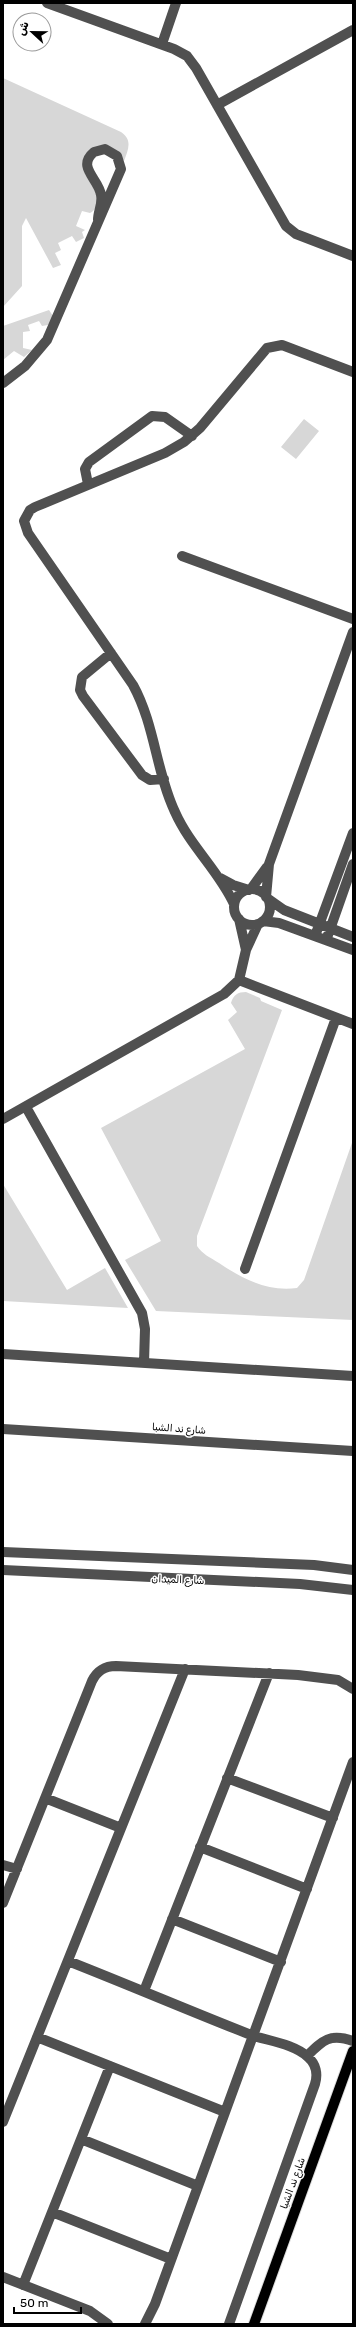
<svg xmlns="http://www.w3.org/2000/svg" width="356" height="2327" font-family="Rubik,'Noto Naskh Arabic',sans-serif">
<style>
.green{fill:#d7d7d7}
.lines{fill:none;stroke-linecap:round;stroke-linejoin:round}
.major-casing{stroke:#dbdbdb;stroke-width:12}
.minor{stroke:#505050;stroke-width:10}
.major{stroke:#000;stroke-width:10}
.labels{text-anchor:middle;stroke-width:3;stroke-linejoin:round;paint-order:stroke}
.street-label{font-size:10px;fill:#000;stroke:#fff}
</style>
<rect width="100%" height="100%" fill="#fff"/>
<path class="green" d="M3 78 121 132C133 140 128 150 124 161L118 151 106 146 83 169C87 182 109 202 90 213L82 211 76 226 85 230 82 232 84 238 76 242 72 236 58 243 61 250 55 253 61 265 53 268 26 218 22 226V286L3 307Z
M49 310 53 316 48 325 42 326 39 321 28 325 30 331 23 332V348L32 350 24 357 14 351 3 360V326Z
M304 419 319 431 296 459 281 447Z
M246 992 260 998 261 1001 282 1010 197 1236V1246C202 1254 211 1258 219 1263 243 1279 267 1292 297 1288L304 1280 353 1140V1320L156 1311 125 1260 161 1241 101 1128 245 1049 228 1020 237 1012 231 1003C233 995 238 992 246 992Z
M3 1184 67 1290 105 1268 128 1308 3 1301Z"/>
<g class="lines">
<g class="major-casing">
<path id="major" d="M254 2324 353 2051"/>
</g>
<path class="minor" d="M47 3 174 49 187 56 196 68 286 226 296 234 353 256
M162 44 176 3
M217 105 353 30
M3 383 25 366 47 340 121 169 117 156 105 149 94 152C76 167 99 179 101 195 103 204 98 211 98 220
M88 484 85 469 89 462 152 416 165 417 192 436
M182 556 353 619
M111 653 82 677 80 690 83 696 142 775 150 780 164 779
M220 878 233 885 249 890
M251 889 267 867
M234 907a18 18 0 1 1 36 0a18 18 0 1 1-36 0Z
M266 897 269 864 353 632
M267 898 284 910 353 937
M234 904C219 871 190 846 175 812 156 772 155 725 133 685L28 533 24 521 30 510 35 507 165 453 184 442 200 428 267 348 282 345 353 372
M239 919 246 950
M263 921 279 923 353 950
M328 935 353 864
M315 936 353 833
M239 980 246 950 258 924
M26 1107 142 1313 145 1329 144 1363
M3 1119 224 994 239 980 353 1024
M245 1269 336 1018
M3 1354 353 1376
M3 1429 353 1451
M3 1552 314 1565 353 1570
M3 1570 300 1584 353 1590
M227 1778 333 1818
M45 1798 121 1828
M200 1847 307 1889
M3 1865 17 1869
M3 1903 92 1681C97 1671 104 1666 116 1666L298 1675 338 1680 353 1689
M172 1919 281 1962
M68 1961C129 1985 190 2011 251 2035 269 2041 294 2044 308 2057 316 2064 318 2074 315 2084L229 2324
M144 1991 269 1673
M37 2037 225 2112
M307 2056C323 2040 330 2033 353 2041
M3 2122 185 1669
M81 2139 198 2186
M52 2212 171 2259
M3 2277 90 2311 108 2324
M23 2285 110 2066
M145 2324 155 2304 353 1762"/>
<use href="#major" class="major"/>
</g>
<g class="labels">
<g class="street-label">
<text transform="translate(179 1428) rotate(4)" y="4">شارع ند الشبا</text>
<text transform="translate(178 1579) rotate(2)" y="4">شارع الميدان</text>
<text transform="translate(292 2183) rotate(-70)" y="4">شارع ند الشبا</text>
</g>
</g>
<rect width="356" height="2327" fill="none" stroke="#000000" stroke-width="8"/>
<g transform="translate(32 32) rotate(292)"><circle r="19" fill="#ffffff" stroke="#999999"/>
<path d="M0-3L7 15L0 10L-7 15Z" fill="#000000"/>
<text y="-6" font-size="11" font-weight="bold" text-anchor="middle" fill="#000000">ش</text>
</g>
<path d="M14 2307v6h67v-6" fill="none" stroke="#000000" stroke-width="2"/>
<text x="20" y="2307" font-size="12" fill="#000000" stroke="#ffffff" stroke-width="3" paint-order="stroke">50 m</text>
</svg>
